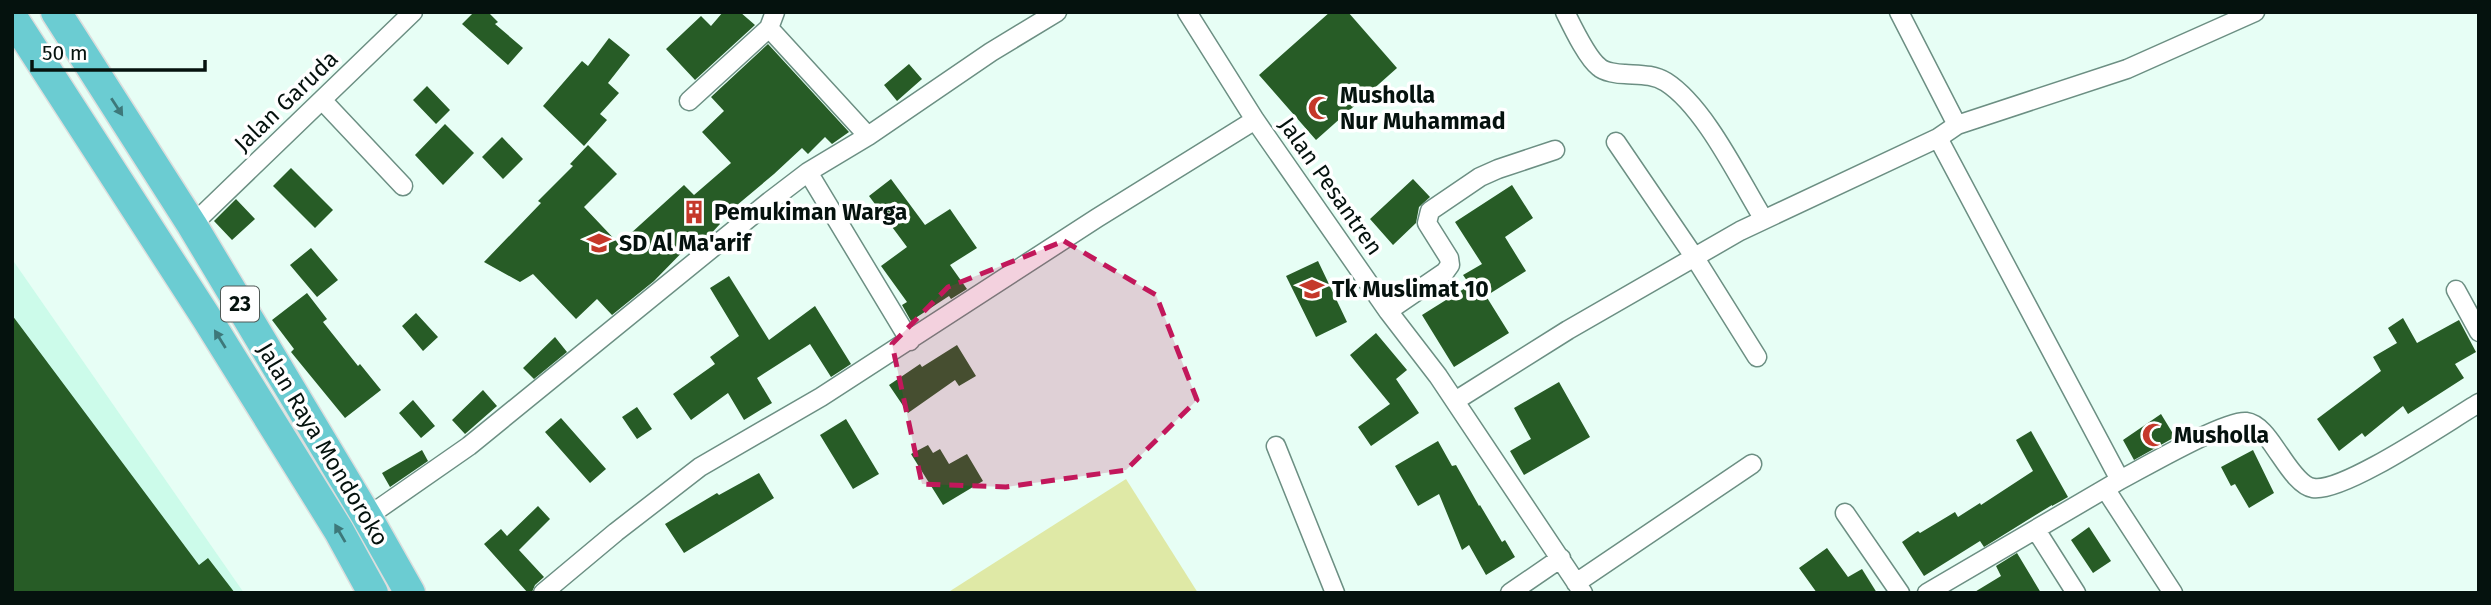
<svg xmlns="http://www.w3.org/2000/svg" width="2491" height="605" font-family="'Fira Sans',sans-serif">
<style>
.built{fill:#ccfbea}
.green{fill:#dfe9a6}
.building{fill:#275c26}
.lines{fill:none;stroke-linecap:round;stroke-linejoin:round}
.minor-casing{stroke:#6c8f83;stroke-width:21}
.trunk-casing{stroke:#dcdedd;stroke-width:33}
.minor{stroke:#fff;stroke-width:18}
.trunk{stroke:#6bccd2;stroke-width:30}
.oneway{fill:#3d787a}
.marked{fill:#c2185b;fill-opacity:0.2;stroke:#c2185b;stroke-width:5;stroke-dasharray:14 9;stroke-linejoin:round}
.labels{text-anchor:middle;stroke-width:7;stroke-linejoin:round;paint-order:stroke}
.shield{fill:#fff;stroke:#505956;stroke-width:2}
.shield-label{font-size:21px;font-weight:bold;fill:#05120e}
.poi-label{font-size:23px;font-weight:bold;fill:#05120e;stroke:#fff;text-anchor:start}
.street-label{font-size:23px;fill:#05120e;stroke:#fff}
</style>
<rect width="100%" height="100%" fill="#e7fef5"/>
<path class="built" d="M12 259 244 593H12Z"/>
<path class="green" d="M1126 479 1198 593H947Z"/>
<path class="building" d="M474 12H488L498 22 495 24 523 48 508 65 462 24Z
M723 12H740L755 25 695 80 666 49 701 16 711 26Z
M1330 12H1348L1397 68 1316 140 1259 75Z
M609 38 630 55 608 83 619 93 600 114 607 120 584 146 543 106 582 61 588 66Z
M768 44 849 132 832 144 825 137 808 154 802 148 774 174 718 221 720 224 707 238 704 240 699 235 654 281 612 315 597 299 576 319 533 274 520 282 484 262 541 203 538 201 573 166 570 164 588 145 617 174 584 207 619 244 684 185 694 195 731 163 702 132 724 111 711 97Z
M909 64 922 79 897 101 884 85Z
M427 86 450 110 436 124 413 100Z
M445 124 474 153 443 185 415 155Z
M502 137 523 159 503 179 482 157Z
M291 168 333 210 315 228 273 186Z
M891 179 925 225 950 209 977 248 950 265 967 289 951 299 949 296 911 321 902 305 907 302 881 266 907 247 869 196Z
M1413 179 1430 197 1419 207 1416 223 1393 245 1370 219Z
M1512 185 1533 218 1505 237 1526 271 1486 296 1509 333 1454 367 1422 315 1470 285 1463 275 1482 264 1455 222Z
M236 199 255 219 232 240 214 221Z
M311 248 338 280 317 297 290 265Z
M1318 261 1347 322 1316 337 1286 276Z
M729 276 769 340 815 306 851 364 831 377 810 344 757 378 772 403 744 420 728 393 691 420 673 394 715 364 710 357 739 336 710 288Z
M307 293 327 319 323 322 358 366 360 364 381 390 345 418 291 352 294 349 272 320Z
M416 313 438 337 423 351 402 326Z
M12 315 199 565 208 558 235 593H12Z
M2403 318 2417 343 2459 320 2476 352 2455 364 2464 378 2408 414 2403 406 2365 437 2362 433 2339 451 2317 419 2381 371 2373 357 2397 343 2388 328Z
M1376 333 1407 370 1396 379 1419 413 1371 446 1358 427 1390 404 1350 355Z
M555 337 567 352 534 379 523 368Z
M957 345 976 376 959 386 955 380 908 413 889 385 920 364 922 367Z
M1559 382 1590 437 1524 475 1510 451 1531 439 1514 408Z
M483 390 497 406 465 434 452 420Z
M413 400 435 426 421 438 399 413Z
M637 407 652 429 637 439 622 417Z
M2161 414 2175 437 2134 460 2123 440Z
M561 418 606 469 590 483 545 432Z
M846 419 879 474 853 489 820 435Z
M2031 431 2068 497 2052 506V505L1984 547 1980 541 1924 576 1902 542 1918 531 1920 533 1955 512 1958 517 1980 503 1981 505 2033 471 2016 440Z
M1438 441 1452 466 1456 465 1479 506 1480 505 1502 542 1505 540 1515 557 1486 575 1469 545 1462 550 1439 494 1418 506 1395 466Z
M928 445 933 453 940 449 949 464 967 454 983 481 943 505 911 454Z
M422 450 428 461 390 487 382 473Z
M2253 450 2274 493 2249 508 2235 484 2231 486 2221 467Z
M759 473 774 498 684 553 665 524 717 493 719 495Z
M538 506 550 519 519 550 544 577 535 585 532 592 528 593 484 544 501 529 507 536Z
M2089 527 2111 561 2093 573 2071 540Z
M1827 548 1848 577 1862 569 1877 593H1817L1799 568Z
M2017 553 2041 593H1973L2001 576 1996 566Z"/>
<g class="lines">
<g class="minor-casing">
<path id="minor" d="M1187 12 1255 120 1388 311 1438 376 1583 593
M1565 12C1572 26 1587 58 1599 67 1604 72 1618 74 1625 74 1639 75 1653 74 1666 82 1705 107 1739 179 1763 218
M1899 12 1957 125
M769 28 868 136
M322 100 403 186
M689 101 769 28 775 12
M1616 142 1695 258 1757 357
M808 172 910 341
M192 225 413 12
M2456 290 2479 332
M1388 311 1445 272 1450 265 1449 258 1427 223 1430 211 1480 177 1498 169 1555 150
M1455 401 1568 330 1740 231 1938 138 1957 125 2127 69 2255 12
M1276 446 1335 593
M2120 480C2143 468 2225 420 2246 422 2261 424 2272 444 2280 455 2287 465 2300 486 2313 488 2344 493 2448 421 2479 403
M2106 490 2173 593
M1845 513 1900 593
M367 517 469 446 770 201 808 172 868 136 991 52 1057 12
M2036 530 2076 593
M1576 583 1752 464
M543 593 616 532 700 467 821 397 1097 218 1255 120
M1510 593 1561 558
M1927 593 2120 480 1938 138"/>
</g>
<g class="trunk-casing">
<path id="trunk" d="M56 12 192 225 367 517 410 593
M12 17 206 317 339 531 373 593"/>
</g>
<use href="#minor" class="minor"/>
<use href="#trunk" class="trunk"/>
</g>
<defs><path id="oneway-solid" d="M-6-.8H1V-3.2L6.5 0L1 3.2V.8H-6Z" transform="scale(1.75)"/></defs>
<g class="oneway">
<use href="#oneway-solid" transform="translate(117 107) rotate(57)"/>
<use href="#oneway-solid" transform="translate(220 339) rotate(-122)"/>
<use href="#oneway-solid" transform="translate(340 533) rotate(-120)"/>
</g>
<path class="marked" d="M1064 241 1156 295 1197 400 1126 470 1006 487 922 484 892 344 948 287Z"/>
<defs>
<g id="mosque-bare" transform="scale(1.89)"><path d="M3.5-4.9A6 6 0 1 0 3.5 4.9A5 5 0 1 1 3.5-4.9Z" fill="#c5382a" stroke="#fff" stroke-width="2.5" paint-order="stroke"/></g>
<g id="building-bare" transform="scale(1.89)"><path d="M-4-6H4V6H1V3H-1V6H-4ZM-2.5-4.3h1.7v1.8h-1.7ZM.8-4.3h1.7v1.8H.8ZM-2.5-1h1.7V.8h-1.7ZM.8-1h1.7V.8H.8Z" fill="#c5382a" stroke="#fff" stroke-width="2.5" paint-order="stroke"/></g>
<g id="school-bare" transform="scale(1.89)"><path d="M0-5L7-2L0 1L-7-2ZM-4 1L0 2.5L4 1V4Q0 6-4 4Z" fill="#c5382a" stroke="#fff" stroke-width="2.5" paint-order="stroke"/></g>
</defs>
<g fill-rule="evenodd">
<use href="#mosque-bare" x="1320" y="108"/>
<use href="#building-bare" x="694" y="212"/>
<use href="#school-bare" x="599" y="243"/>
<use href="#school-bare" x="1312" y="289"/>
<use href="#mosque-bare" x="2154" y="435"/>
</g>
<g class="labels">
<rect class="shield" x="221" y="286.5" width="38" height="35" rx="5"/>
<g class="shield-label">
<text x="240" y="311">23</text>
</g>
<g class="poi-label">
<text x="1340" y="103">Musholla<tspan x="1340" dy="26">Nur Muhammad</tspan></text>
<text x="714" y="220">Pemukiman Warga</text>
<text x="619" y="251">SD Al Ma'arif</text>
<text x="1332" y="297">Tk Muslimat 10</text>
<text x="2174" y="443">Musholla</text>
</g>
<g class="street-label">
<text transform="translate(286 101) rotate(-44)" y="8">Jalan Garuda</text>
<text transform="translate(1331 186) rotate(55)" y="8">Jalan Pesantren</text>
<text transform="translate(323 444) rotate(59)" y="8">Jalan Raya Mondoroko</text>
</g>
</g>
<rect width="2491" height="605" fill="none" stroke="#05120e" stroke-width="28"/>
<path d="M32 60v10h173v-10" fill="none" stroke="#05120e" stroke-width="3.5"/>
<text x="42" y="60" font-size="21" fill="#05120e" stroke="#ffffff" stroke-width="5" paint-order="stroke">50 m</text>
</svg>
